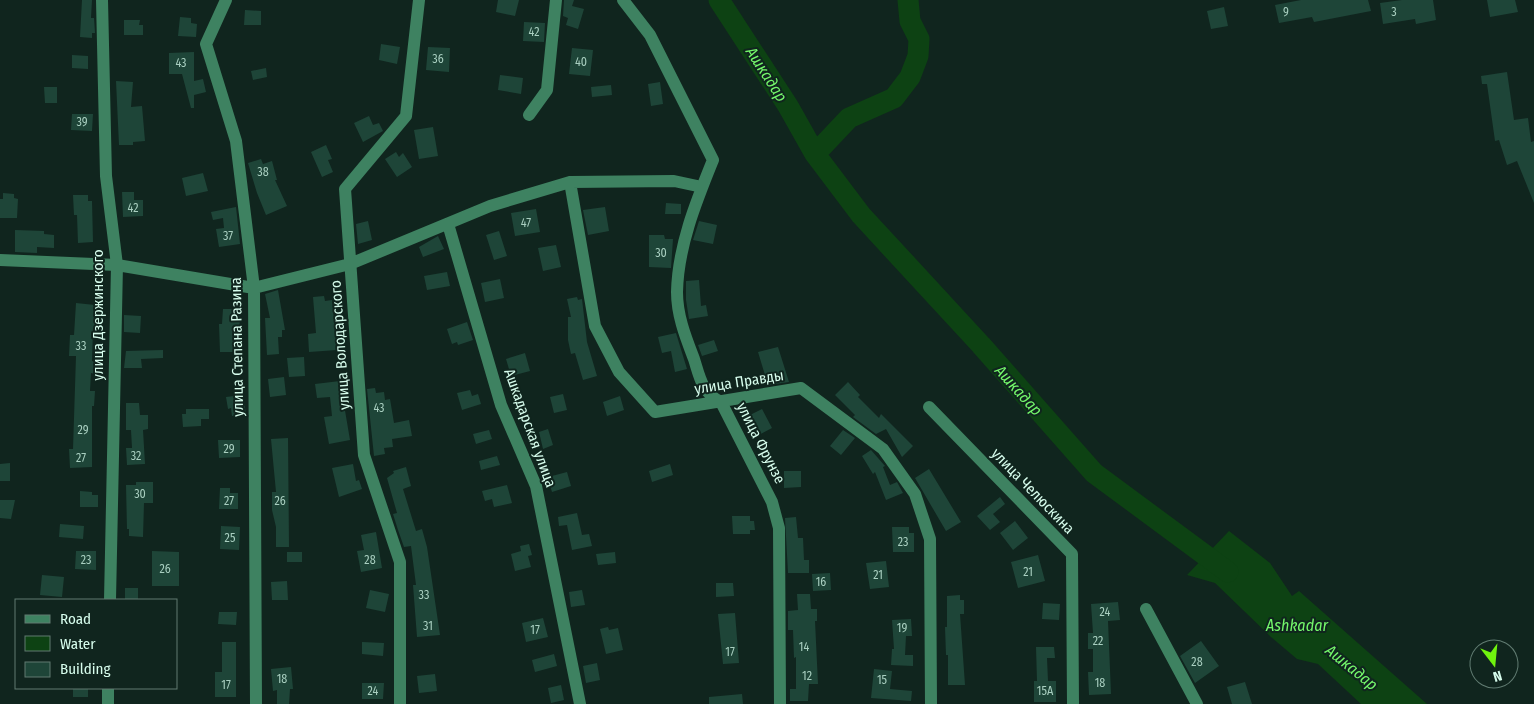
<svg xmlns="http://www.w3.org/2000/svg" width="1534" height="704" font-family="'Fira Sans Condensed',sans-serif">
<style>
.water{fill:#0d4213}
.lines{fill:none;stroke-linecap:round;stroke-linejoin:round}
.river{stroke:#0d4213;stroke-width:21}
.building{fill:#1e4538}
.minor{stroke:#3e8261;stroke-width:12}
.labels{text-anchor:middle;stroke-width:4;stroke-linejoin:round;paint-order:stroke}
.number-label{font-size:12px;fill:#a9cfc0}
.street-label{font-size:15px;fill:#d7fded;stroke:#10251e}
.water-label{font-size:16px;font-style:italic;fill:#74f76b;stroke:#10251e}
</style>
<rect width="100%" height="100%" fill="#10251e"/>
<path class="water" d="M1229 531 1270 563 1292 596 1299 591 1427 704H1361L1318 664 1297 659 1271 637 1215 583 1187 575Z"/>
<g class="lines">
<path class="river" d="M719 0 788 106 815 154 861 215 981 345 1094 473 1228 572
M815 154 849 118 894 98 910 77 918 56 919 39 910 21 908 0"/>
</g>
<path class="building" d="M82 0H92L91 18H94L95 33H92V38L80 37Z
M498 0H519L515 16 496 12Z
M564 0H574L572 6 584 9 578 29 566 25 568 18 563 16Z
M1301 0H1368L1371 11 1314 22 1312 17 1279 23 1275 5Z
M1402 0H1433L1436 20 1416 24 1415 19 1383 24 1380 3Z
M1487 0H1515L1518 12 1490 17Z
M1224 7 1228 26 1211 29 1207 11Z
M245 10 261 11V25H244Z
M180 17 191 18V23L197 24 196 37 178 36Z
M124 20H140L139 25H143V35H124Z
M524 22 545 23 544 42 523 41Z
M381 44 400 47 397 64 379 60Z
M428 47 450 48 449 72 426 70Z
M572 48 593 50 590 76 569 74Z
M194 52V81L203 79 206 92 194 95V108H191L182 74H169V53Z
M72 55 88 56V69L72 68Z
M266 68 267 77 253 80 251 71Z
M1507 72 1514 120 1528 118 1531 142 1534 141V203L1517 161 1507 165 1499 140 1495 141 1487 84H1482L1481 76Z
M500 75 523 78 521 94 498 90Z
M116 81 133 82 131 107 142 106 145 141 133 142V145H119Z
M660 82 663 104 651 106 648 84Z
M611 85 612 95 592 97 591 87Z
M44 87H57V103H45Z
M72 114H93L92 131 71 130Z
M369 116 373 125 379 123 383 131 363 142 354 123Z
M433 127 438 156 419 159 414 130Z
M326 145 332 159 328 160 333 172 322 177 311 152Z
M396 152 399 157 403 153 412 167 397 177 385 159Z
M261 159 263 164 272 161 277 180H275L287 206 266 215 257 193 248 163Z
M203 173 208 191 186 196 182 178Z
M122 192H134V200H143V216L123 217Z
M3 193 14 194V198L18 199 17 218H0V199H3Z
M73 195H88V201H92L93 242 78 243 77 215H74Z
M666 203 681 204V214H665Z
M236 207 240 244 219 247 216 229 224 228 223 218 213 220 211 212Z
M605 207 609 231 588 235 583 210Z
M536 209 540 232 515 236 511 213Z
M368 221 372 240 358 244 356 224Z
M699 221 717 225 713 244 693 240Z
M15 230 44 231V234L54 235V248L37 247V253L15 252Z
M499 231 507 256 494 260 486 235Z
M649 235H664L665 239H673L671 268 649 267Z
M438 236 444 249 423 257 419 247Z
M556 245 561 267 543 271 538 248Z
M447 272 450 286 427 290 424 276Z
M500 279 504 298 485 302 481 283Z
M699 280 701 306 706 305 708 316 689 319 686 300V281Z
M278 290 285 330H282V337H278L279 354 267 355 265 318H270L265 294Z
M324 296 325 301 332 300 337 350 309 352 308 334 316 333 313 297Z
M577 297 578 300 582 299 587 342 597 376 583 380 575 353 571 354 568 340V317H571L567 299Z
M76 303 95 305 94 312H101L100 329 93 328 92 361 96 362 95 374 91 373 90 391H95L94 406H92V467L70 468 69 449H73L76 356H69L70 335H74Z
M223 309H240L239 352H220L219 324H222Z
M124 315 141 316 140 333 124 332Z
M467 322 473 340 458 345 457 342 452 344 447 329Z
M676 333 687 369 675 372 671 351 662 353 658 337Z
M714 340 718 351 702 356 698 345Z
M778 347 789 382 768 385 758 352Z
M163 350V358L141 359 142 368H124L126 351Z
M525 353 530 371 511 376 506 359Z
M304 357 305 376 289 377 287 358Z
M284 377 286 395 270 397 268 379Z
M340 381 350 440 329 444 324 417 332 416 330 397 317 398 315 384Z
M848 382 860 395 858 397 879 418 881 414 913 446 902 457 886 429 876 434 853 417 855 415 835 395Z
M375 388 376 393 384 392 385 400 390 399 394 423 409 420 412 436 392 439 393 447 384 448 385 454 374 456 367 389Z
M470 390 472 396 478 394 481 404 462 410 457 393Z
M563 394 567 410 554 413 550 397Z
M243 395 246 414 232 416 231 408 228 409 226 397Z
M620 396 624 410 607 416 603 402Z
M126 403H139L140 415H148V429L143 430 145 464 127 465 126 448H132L131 430H126Z
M186 409H209V419H201V426L183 427 182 414H186Z
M762 409 772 428 753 438 744 422 750 419 748 416Z
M548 429 553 445 543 449 539 432Z
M489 430 492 439 476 444 473 434Z
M843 430 855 438 841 455 830 446Z
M288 438 289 547H276V527L272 510V492H276L271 439Z
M218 440H240V457L219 458Z
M871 450 885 466 883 467 890 485 897 482 903 493 886 500 875 472 873 474 862 456Z
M497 456 500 465 481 470 479 461Z
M10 463V481H0V464Z
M353 464 356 481 359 480 362 489 339 497 332 468Z
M670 464 673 475 652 482 649 471Z
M406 467 411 486 403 489 416 531 422 529 427 547 440 635 417 637 413 585H416L411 546 404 547 398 530 393 514 397 513 387 478 394 473 393 471Z
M929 469 961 522 946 531 915 478Z
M784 471H801V487L784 488Z
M567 472 571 486 552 492 549 482 554 481 552 476Z
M136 482H153V503H144L143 537 129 536V529H127L126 485H136Z
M507 485 512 503 494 507 492 499 485 501 482 491Z
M220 488H230V493H238V509H219Z
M80 491 92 492V495H98V507H80Z
M1000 497 1005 504 993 514 1000 522 990 530 977 516Z
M0 500H15L11 519 0 518Z
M577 513 582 535 589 534 592 546 572 550 567 525 559 526 558 517Z
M732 516H750V521H754L755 530H750V534H733Z
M796 517 798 538H803L804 560H809V573H788L785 518Z
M1015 521 1028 538 1013 550 1000 533Z
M60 524 84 526 83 539 59 537Z
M221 526 240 527 239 550 220 549Z
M892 527H909V533H914V552H893Z
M376 532 382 568 361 572 357 551 364 550 361 535Z
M529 544 532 555 528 556 531 567 515 571 511 554 521 551 520 546Z
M76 551H96V570L75 569Z
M152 551 179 552V586H152Z
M287 552H302V562H287Z
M615 552 616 563 598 565 596 554Z
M1038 555 1045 581 1018 588 1011 562Z
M886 561 889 587 870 589 866 563Z
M830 573 831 590 813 591 812 574Z
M42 575 64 577 62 597 40 595Z
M287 581 288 600H272L271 582Z
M716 583H733L734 596 716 597Z
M125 588H138V600H125Z
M370 590 389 594 385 612 366 608Z
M582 590 585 605 571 607 569 592Z
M797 594H810L811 609H817V621H815L818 684H809L808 701H790V689H796V657L794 658 793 630H788V611L798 610Z
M960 595V600H964V614H960L965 685H948V655H946L945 627H947V596Z
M1118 602 1120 620 1108 621 1111 694 1089 695 1088 672H1093V649H1088V633H1093L1091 604Z
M1043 603 1060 604 1059 620 1042 619Z
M219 612H237L236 625 218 624Z
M735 613 739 663 723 664 718 614Z
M543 618 548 637 526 642 522 623Z
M911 619 912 636H906L905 655H913V666L891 665 892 649H894L892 620Z
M608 627 609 630 618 628 623 650 606 654 600 629Z
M1201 641 1219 666 1195 683 1180 656Z
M222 642H236V697H215V672H222Z
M362 642 384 643 383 656 362 654Z
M1036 647H1054L1055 658H1047L1048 681H1056V702H1034V681H1037Z
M554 654 557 666 535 672 532 660Z
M597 663 600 680 586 683 583 666Z
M291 667 293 689H290L289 704H277V690L273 691 271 669Z
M874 669 892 671 890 689 912 691 911 701 871 698Z
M435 674 437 691 419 693 417 676Z
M1245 682 1252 704H1232L1227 687Z
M362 683H384L383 699H362Z
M561 685 564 700 551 703 548 688Z
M73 688H88V697H73Z
M742 694 743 704H709V697Z"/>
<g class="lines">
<path class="minor" d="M102 0 106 176 117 265 110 600
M226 0 206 44 236 141 254 288 256 704
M623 0 650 35 713 160C696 202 678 246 677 292 677 316 686 338 694 359 700 378 702 393 721 402L772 502 779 528 780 704
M529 115 547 90 556 0
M570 182 595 326 619 372 655 412 801 388 883 449 915 494 930 539 931 704
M448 224 501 405 536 486 580 704
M0 260 117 265 254 288 350 264 490 206 570 182 674 181 702 187
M929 407 1072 554 1073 704
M1146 609 1197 704
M108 704V688
M400 704V562L364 455 345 189 406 116 419 0"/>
</g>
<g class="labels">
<g class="number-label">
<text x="1286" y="16">9</text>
<text x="1394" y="16">3</text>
<text x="534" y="36">42</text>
<text x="438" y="63">36</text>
<text x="581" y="66">40</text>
<text x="181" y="67">43</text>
<text x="82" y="126">39</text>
<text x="263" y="176">38</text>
<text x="133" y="212">42</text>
<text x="526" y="227">47</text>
<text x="228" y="240">37</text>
<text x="661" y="257">30</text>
<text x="81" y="350">33</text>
<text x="379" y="412">43</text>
<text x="83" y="434">29</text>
<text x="229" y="453">29</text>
<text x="136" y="460">32</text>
<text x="81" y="462">27</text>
<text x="140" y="498">30</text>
<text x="229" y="505">27</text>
<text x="280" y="505">26</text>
<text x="230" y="542">25</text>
<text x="903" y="546">23</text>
<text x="86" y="564">23</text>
<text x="370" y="564">28</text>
<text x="165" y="573">26</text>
<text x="1028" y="576">21</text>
<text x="878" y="579">21</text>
<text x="821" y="586">16</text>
<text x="424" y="599">33</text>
<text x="1105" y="616">24</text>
<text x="428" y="630">31</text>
<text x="902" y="632">19</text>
<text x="535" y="634">17</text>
<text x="1098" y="645">22</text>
<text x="804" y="651">14</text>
<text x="730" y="656">17</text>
<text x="1197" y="666">28</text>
<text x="807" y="680">12</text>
<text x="282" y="683">18</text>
<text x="882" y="684">15</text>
<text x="1100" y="687">18</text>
<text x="226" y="689">17</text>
<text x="373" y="695">24</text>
<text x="1045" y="695">15А</text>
</g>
<g class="street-label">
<text transform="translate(98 315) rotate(-90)" y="5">улица Дзержинского</text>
<text transform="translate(340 345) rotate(-94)" y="5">улица Володарского</text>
<text transform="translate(237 347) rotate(-91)" y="5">улица Степана Разина</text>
<text transform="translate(739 382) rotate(-9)" y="5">улица Правды</text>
<text transform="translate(530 428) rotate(70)" y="5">Ашкадарская улица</text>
<text transform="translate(761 443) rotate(63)" y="5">улица Фрунзе</text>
<text transform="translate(1033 491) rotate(46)" y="5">улица Челюскина</text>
</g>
<g class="water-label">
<text transform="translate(767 74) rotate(57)" y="6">Ашкадар</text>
<text transform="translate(1019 390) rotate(48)" y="6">Ашкадар</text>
<text x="1297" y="631">Ashkadar</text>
<text transform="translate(1352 667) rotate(39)" y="6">Ашкадар</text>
</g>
</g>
<rect x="15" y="599" width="162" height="90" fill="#10251e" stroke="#607b71"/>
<rect x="25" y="615" width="25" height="8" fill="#3e8261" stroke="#607b71"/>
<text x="60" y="624" font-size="15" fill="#d7fded">Road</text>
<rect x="25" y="636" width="25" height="15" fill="#0d4213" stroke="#607b71"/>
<text x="60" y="649" font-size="15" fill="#d7fded">Water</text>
<rect x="25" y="662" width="25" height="15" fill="#1e4538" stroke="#607b71"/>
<text x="60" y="674" font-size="15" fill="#d7fded">Building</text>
<g transform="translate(1494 664) rotate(164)"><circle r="24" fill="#10251e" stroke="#607b71"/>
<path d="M0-4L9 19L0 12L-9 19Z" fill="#70f20e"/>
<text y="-8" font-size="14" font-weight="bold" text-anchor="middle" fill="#d7fded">N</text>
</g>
</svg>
